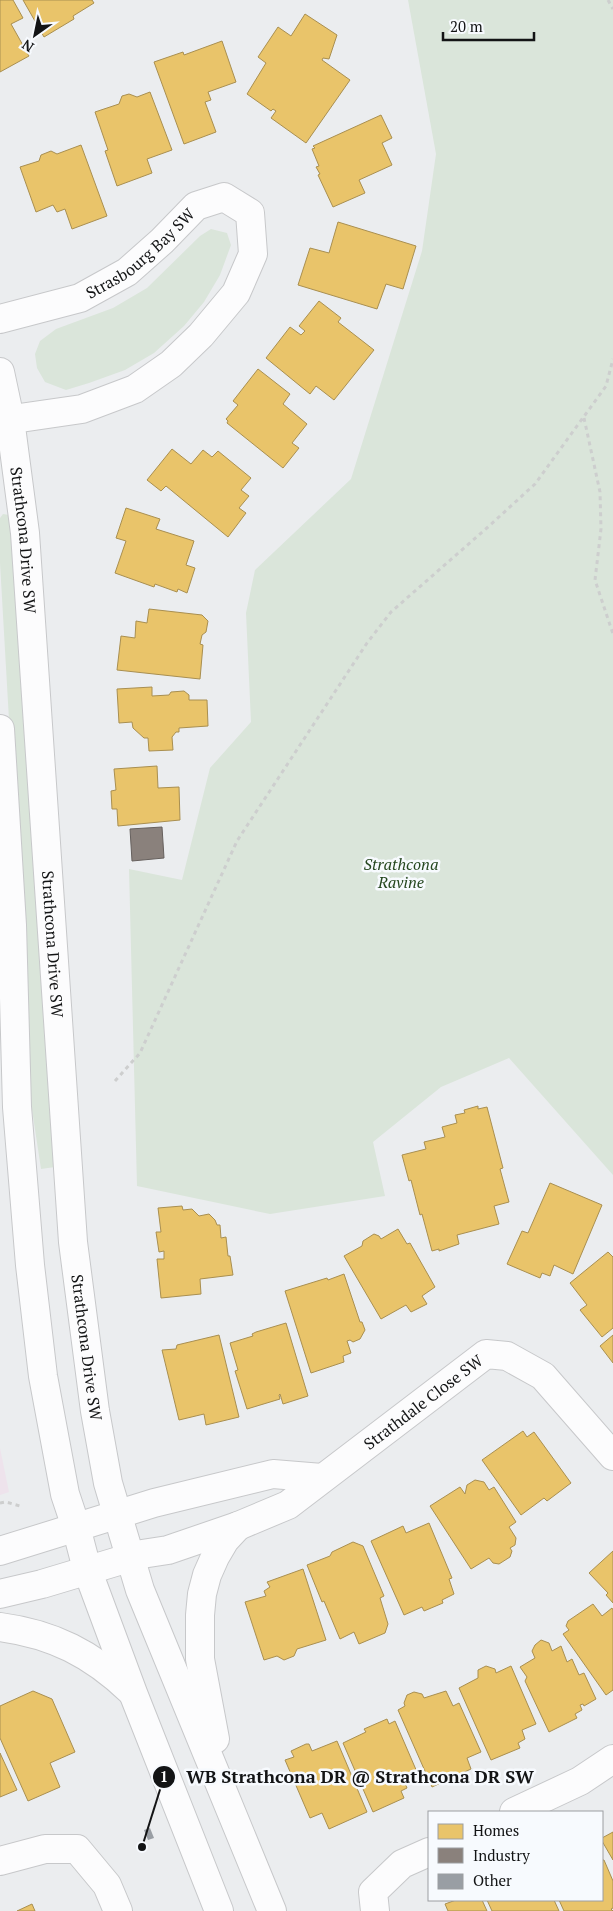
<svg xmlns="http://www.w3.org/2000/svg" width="613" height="1911" font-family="'PT Serif',serif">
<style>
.education{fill:#eee3ec}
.green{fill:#dae5da}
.homes{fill:#e9c46a;stroke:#a98f50}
.industry{fill:#8a817c;stroke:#66605d}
.building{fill:#999ea4}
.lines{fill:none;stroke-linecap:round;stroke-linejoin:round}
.minor-casing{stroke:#c7c8ca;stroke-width:30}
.path{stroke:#cdcece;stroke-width:3;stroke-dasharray:4 4;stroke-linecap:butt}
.minor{stroke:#fcfcfd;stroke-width:28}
.labels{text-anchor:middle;stroke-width:5;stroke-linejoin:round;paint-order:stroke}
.street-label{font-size:16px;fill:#131415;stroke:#f7fafe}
.park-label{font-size:16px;font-style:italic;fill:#25471f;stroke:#f7fafe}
.leader{fill:none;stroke:#131415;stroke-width:2}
.callout-dot{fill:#131415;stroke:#f7fafe;stroke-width:2}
.mark-label{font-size:15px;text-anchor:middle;font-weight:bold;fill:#fff}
.callout-label{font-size:18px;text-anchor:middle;font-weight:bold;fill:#131415;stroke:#f7fafe;stroke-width:5;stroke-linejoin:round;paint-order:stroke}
</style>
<rect width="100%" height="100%" fill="#ebedef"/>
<path class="education" d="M0 1448 9 1492 0 1495Z"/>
<path class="green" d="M408 0H613V1175L509 1058 441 1087 373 1142 385 1196 270 1214 137 1186 129 869 182 880 210 768 251 722 246 613 255 570 351 479 422 251 436 154Z
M211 229 227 233 231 245 220 275 204 302 184 326 154 353 125 370 89 383 66 390 45 382 37 368 35 354 40 341 56 329 113 308 147 288 200 236Z
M3 514 9 515 13 519 55 1167 41 1169 31 1103 0 563V518Z"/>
<path class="homes" d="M0 0H13L23 18 11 24 29 56 0 72Z
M23 0H92L94 3 73 16 74 19 44 37Z
M305 14 337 35 329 59 323 58 322 60 350 80 306 143 271 118 276 111 273 109 271 111 247 94 266 63 258 57 278 27 291 36Z
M222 41 236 82 208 92 211 100 205 102 216 132 184 144 154 62 183 52 184 55Z
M150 92 172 150 147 159 152 173 117 186 105 151 108 150 95 112 119 104 122 96 129 94 137 97Z
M381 115 392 138 382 143 392 165 359 180 365 193 333 207 318 175 320 174 316 167 319 166 312 149 315 148 313 146Z
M81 145 107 216 72 229 65 209 57 212 53 205 36 212 20 167 39 161 41 155 51 151 57 154Z
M338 222 416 246 403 289 386 284 377 309 298 285 310 248 329 253Z
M319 301 341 318 338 322 374 350 334 400 316 386 310 394 266 358 290 327 301 335 305 331 299 326Z
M258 369 290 394 283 404 307 424 292 443 299 448 283 468 227 423 228 421 226 419 238 405 233 401Z
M172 449 191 464 203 450 212 457 218 451 251 478 241 490 249 496 239 508 246 513 228 537 166 486 161 491 147 480Z
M126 508 160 519 156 529 194 541 186 565 195 568 187 593 178 589 177 592 155 584 154 587 115 573 126 541 116 538Z
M149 609 202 615 208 621 206 632 202 635 200 644 203 645 200 679 117 670 121 636 135 638 136 621 147 623Z
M152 687V696L169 695 171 692 184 691 189 695V700H207L208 726 179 728V732H176L172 737 173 750 149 751 148 738H144L133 728 132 722 119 723 117 689Z
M157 766 158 788 179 787 180 820 118 826 117 809H112L111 791 116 790 114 769Z
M478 1106V1109L487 1107 503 1168 500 1169 509 1202 494 1206 499 1224 457 1235 459 1244 439 1251V1249L432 1251 422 1214 420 1215 411 1180 409 1181 402 1155 426 1149 424 1142 445 1137 442 1127 457 1123 455 1115 465 1113 464 1110Z
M550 1183 602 1205 573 1274 554 1265 550 1276 542 1273 540 1278 507 1264 522 1231 528 1233Z
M182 1206 183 1210 192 1209 199 1216 209 1214 215 1220 217 1225H220L221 1238 226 1237 228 1256H230L233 1275 200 1279 201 1294 161 1298 157 1259H164V1251L159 1252 156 1232H161L158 1208Z
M398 1229 407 1244 410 1243 435 1287 422 1296 427 1304 411 1312 406 1305 381 1319 344 1256 362 1246 363 1241 374 1234 379 1236 381 1239Z
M608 1252 613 1257V1328L602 1337 580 1310 587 1305 570 1283Z
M344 1274 360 1322H362L365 1330 360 1339 353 1342 350 1340 347 1341 351 1353 343 1356 344 1362 311 1373 285 1291 327 1278 328 1280Z
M286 1323 308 1396 283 1404 280 1394 279 1395 280 1399 247 1409 235 1371 238 1370 230 1343 253 1336 252 1334 256 1332Z
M219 1335 239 1417 206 1425 204 1414 179 1420 162 1350 176 1349 177 1345Z
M613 1335V1363L600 1346Z
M523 1431 527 1437 534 1432 571 1483 547 1501 544 1498 521 1515 482 1460Z
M475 1480 484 1482 489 1490 494 1487 516 1522 509 1527 516 1538 515 1545 510 1548 512 1551 510 1557 499 1564 493 1563 489 1558 471 1569 430 1506 460 1487 465 1494 467 1485Z
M429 1523 452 1578 449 1579 454 1594 442 1600 443 1603 424 1611 422 1607 404 1615 371 1541 403 1526 406 1533Z
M353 1542 363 1546 384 1596 380 1598 388 1624 385 1633 359 1644 354 1632 340 1639 324 1601 322 1602 307 1565 330 1556 332 1552Z
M613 1551V1603L606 1595 608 1593 589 1573Z
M303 1569 326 1640 297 1649 294 1656 284 1660 277 1656 264 1660 245 1602 266 1596 264 1591 270 1587 267 1582Z
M593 1604 602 1616 612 1608 613 1610V1690L606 1695 563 1634 569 1630 566 1626 568 1621Z
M541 1640 549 1643 552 1651 561 1646 567 1662 572 1659 579 1675 584 1673 596 1699 584 1706 583 1704 580 1705 582 1710 575 1714 577 1718 549 1732 525 1681 527 1677 520 1667 535 1658 532 1651 535 1645Z
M486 1666 495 1669 496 1673 511 1666 536 1724 522 1730 525 1739 518 1743 520 1748 491 1760 459 1688 478 1678V1670Z
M33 1691 52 1699 75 1752 50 1763 60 1787 28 1801 0 1738V1706Z
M446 1691 453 1706 459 1703 481 1752 467 1758 471 1769 432 1787 398 1710 405 1706 404 1703 407 1695 414 1692 422 1694 424 1698Z
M387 1719 389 1724 395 1721 417 1772 403 1778 407 1788 401 1791 404 1798 373 1812 343 1743 366 1732 364 1729Z
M337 1741 367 1812 329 1829 322 1813 310 1818 285 1760 294 1757 291 1751 306 1744H309L312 1751Z
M0 1753 17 1790 0 1797Z
M613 1832V1860L602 1841V1838Z
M602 1860H604L613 1881V1908L611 1909 613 1911H564L559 1900H602Z
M456 1900H482L487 1911H448L445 1904Z
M487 1900H554L559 1911H492Z
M32 1904 35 1911H17Z"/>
<path class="industry" d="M162 827 164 858 132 861 130 829Z"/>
<path class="building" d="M150 1828 154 1838 148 1840 144 1830Z"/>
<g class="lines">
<g class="minor-casing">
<g id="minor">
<path id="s1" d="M0 319 80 298 127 272 162 241 196 206 224 197 250 213 253 254 236 293 201 335 171 364 135 389 82 409 0 421"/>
<path id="s2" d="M0 372 10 419 25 533 73 1242 95 1411 108 1483 140 1590 272 1911"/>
<path d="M0 729 12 925 17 1107 30 1265 43 1376 65 1494 76 1527 87 1569 133 1693 219 1911"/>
<path d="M0 1551 154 1503 273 1474 322 1478"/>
<path id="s3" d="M0 1594 42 1584 142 1554 168 1550 238 1526 288 1505 486 1354 507 1356 543 1376 613 1456"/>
<path d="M0 1627C53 1634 92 1654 131 1691"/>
<path d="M215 1739 200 1659V1615L202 1594 207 1575 215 1557 225 1540 238 1526"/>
<path d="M514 1812 580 1781 613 1759"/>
<path d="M0 1861 45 1849H77L107 1885 118 1911"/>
<path d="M375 1911 373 1892 402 1864 429 1852"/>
</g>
</g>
<path class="path" d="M608 0 613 9
M584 418 600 492 601 529 595 580 613 634
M115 1081 140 1053 237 841 367 643 391 612 488 527 535 484 606 386 613 359
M0 1503 6 1502 20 1506"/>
<use href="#minor" class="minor"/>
</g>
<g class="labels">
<g class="street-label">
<text dy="6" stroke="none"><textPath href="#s1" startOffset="158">Strasbourg Bay SW</textPath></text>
<text dy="6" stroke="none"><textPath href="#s2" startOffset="170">Strathcona Drive SW</textPath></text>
<text dy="6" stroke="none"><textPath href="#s2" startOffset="575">Strathcona Drive SW</textPath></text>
<text dy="6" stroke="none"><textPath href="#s2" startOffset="980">Strathcona Drive SW</textPath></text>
<text dy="6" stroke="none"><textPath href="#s3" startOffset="472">Strathdale Close SW</textPath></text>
</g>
<g class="park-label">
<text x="401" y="870">Strathcona<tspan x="401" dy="18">Ravine</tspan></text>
</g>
</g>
<path class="leader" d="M142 1847L164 1777"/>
<g class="callout-dot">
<circle cx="142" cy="1847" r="5"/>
<circle cx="164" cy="1777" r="12"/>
</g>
<g class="mark-label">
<text x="164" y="1782">1</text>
</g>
<g class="callout-label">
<text x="360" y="1783">WB Strathcona DR @ Strathcona DR SW</text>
</g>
<rect x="428" y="1811" width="175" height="90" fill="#f7fafe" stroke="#9c9ea1"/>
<rect x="438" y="1824" width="25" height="15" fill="#e9c46a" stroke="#9c9ea1"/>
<text x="473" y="1836" font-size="15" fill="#131415">Homes</text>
<rect x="438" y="1848" width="25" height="15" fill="#8a817c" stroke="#9c9ea1"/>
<text x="473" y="1861" font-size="15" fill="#131415">Industry</text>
<rect x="438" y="1874" width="25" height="15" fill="#999ea4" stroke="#9c9ea1"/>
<text x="473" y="1886" font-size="15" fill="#131415">Other</text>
<g transform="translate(35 35) rotate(213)" stroke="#f7fafe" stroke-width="4" paint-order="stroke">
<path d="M0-4L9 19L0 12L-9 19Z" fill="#131415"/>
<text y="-8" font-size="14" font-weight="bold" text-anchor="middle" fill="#131415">N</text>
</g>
<path d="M443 32v8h91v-8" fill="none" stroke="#131415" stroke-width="2.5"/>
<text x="450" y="32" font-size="15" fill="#131415" stroke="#f7fafe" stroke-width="4" paint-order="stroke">20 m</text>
</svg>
